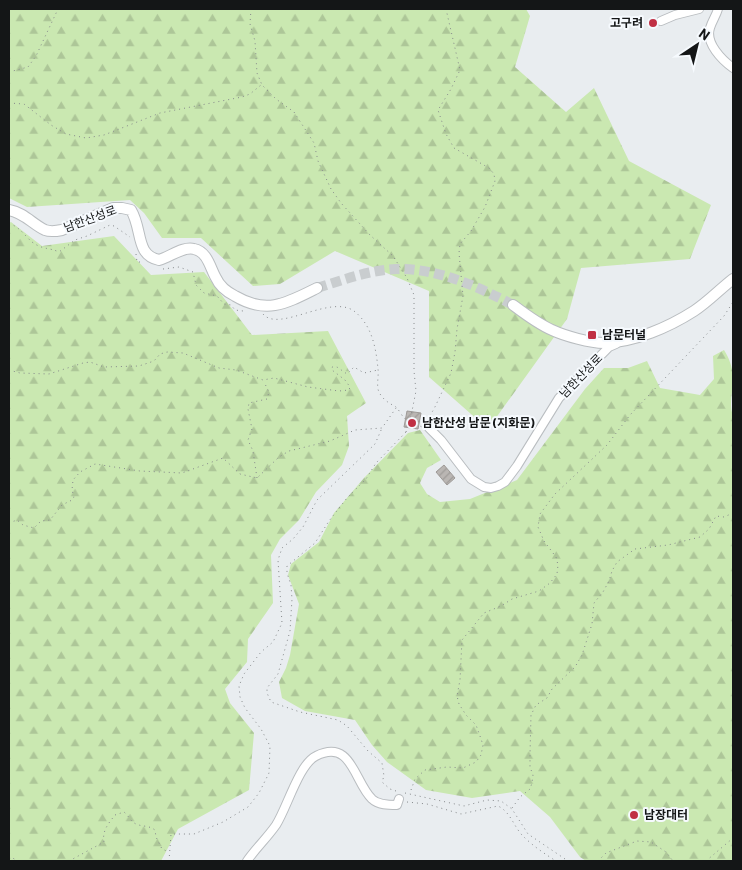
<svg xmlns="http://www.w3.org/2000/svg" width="742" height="870" font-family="Barlow,'Noto Sans KR',sans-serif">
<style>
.forest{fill:url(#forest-firs)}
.building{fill:url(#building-hatch);stroke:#9e9a97}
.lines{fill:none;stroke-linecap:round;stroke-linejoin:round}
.major-tunnel{stroke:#c9cdcf;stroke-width:10;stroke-dasharray:10 5;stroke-linecap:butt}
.minor-casing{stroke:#b9bdc0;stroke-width:10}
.major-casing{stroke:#b9bdc0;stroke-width:12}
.path{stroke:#86898b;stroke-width:1;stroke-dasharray:1 4;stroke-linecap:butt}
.minor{stroke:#fff;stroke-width:8}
.major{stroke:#fff;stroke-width:10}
.path-bridge{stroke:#86898b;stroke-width:1;stroke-dasharray:1 4;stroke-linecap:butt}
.poi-dot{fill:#c03044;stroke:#f6fafe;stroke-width:2}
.labels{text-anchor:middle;stroke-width:4;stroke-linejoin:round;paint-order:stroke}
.poi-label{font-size:12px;font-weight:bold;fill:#141617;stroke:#f6fafe;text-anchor:start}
.street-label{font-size:12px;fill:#141617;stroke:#f6fafe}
</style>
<defs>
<pattern id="forest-firs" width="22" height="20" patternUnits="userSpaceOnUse" patternTransform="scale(1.25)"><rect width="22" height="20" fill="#cae8b1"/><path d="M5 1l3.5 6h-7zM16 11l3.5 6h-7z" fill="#adc698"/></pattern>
<pattern id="building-hatch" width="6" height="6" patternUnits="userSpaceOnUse" patternTransform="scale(1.25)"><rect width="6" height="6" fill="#bab6b3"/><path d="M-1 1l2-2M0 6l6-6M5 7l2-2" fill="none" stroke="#9f9c99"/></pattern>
</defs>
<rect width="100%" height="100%" fill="#e9edf0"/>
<path class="forest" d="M9 9H526L530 16 515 67 566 112 594 88 629 161 711 205 690 259 581 268 567 319 488 429 429 377V291L335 251 280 284 253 286 201 238H162L144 213 130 200 27 207 9 198Z
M11 222 42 246 114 236 151 275 204 272 252 335 328 331 366 403 347 416 349 446 342 465 316 492 299 520 280 539 271 555 273 603 248 639 247 662 225 689 230 703 254 733 249 790 178 829 161 861H9V223Z
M724 350C729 358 732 366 733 376 734 389 728 404 733 415V861H586L580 857 550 817 520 791 472 798 426 790 387 762 372 745 355 720 305 711 282 698 279 682 286 668 290 655 299 604 288 575 291 564 319 542 334 513 364 478 408 433 420 430 441 460 427 468 420 483 427 494 440 502 470 499 517 480 585 389 604 368H628L647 361 660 388 700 395 714 379 713 356Z"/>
<path class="building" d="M407 411 421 413 418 429 404 427Z
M444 465 455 478 447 485 436 472Z"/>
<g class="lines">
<path class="major-tunnel" d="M317 288C343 280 369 270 396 269 437 268 477 286 513 305"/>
<g class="minor-casing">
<path id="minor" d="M718 9C716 16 712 21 710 28 705 43 722 60 733 68
M661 21 675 15 699 9
M429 428 441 440 471 479 484 487 491 488 498 486 505 482 517 466 559 398 609 347 616 344
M247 861C256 848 267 838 276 825 287 808 299 764 316 756 352 738 354 782 372 799 378 805 389 805 397 805L399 799"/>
</g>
<g class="major-casing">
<path id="major" d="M9 210C25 213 32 224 45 230 50 232 57 231 62 230L113 208H122L131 210C143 230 135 255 159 260 170 257 183 246 194 249 208 252 210 268 216 278 220 287 227 292 235 296 267 315 287 303 317 288
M513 305C525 314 538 324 552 330 565 336 590 343 604 343 635 342 669 327 694 311 708 302 720 289 733 279"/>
</g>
<path class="path" d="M251 9 250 24 255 41 257 73 262 85 276 99 294 112 314 143 318 161 331 189 341 203 370 235 393 256 407 278 414 295V371L416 391 412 411
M9 72 28 67 36 56 58 9
M9 103 24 104 51 125 66 134 86 138 104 135 160 113 242 97 250 94 261 85
M9 224C18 225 25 236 32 242 43 250 48 247 59 252L75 240 87 236 110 225 114 226 130 237
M136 254 137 262H143
M163 269 179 267 193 272 196 285 204 293 217 296 224 304 231 305 235 310 243 311
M263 314C279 333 330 294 354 311 372 325 376 348 378 369 379 376 376 386 379 392 383 400 389 403 396 407 399 410 402 416 405 419
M9 370 20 373 49 374 83 363 90 362 104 367 139 366 154 361 160 354 167 352 183 353 219 368 236 370 263 380 274 378 308 387 339 391 349 390 350 387 345 380 332 370V367H337L347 374 354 367 364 373 378 370
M427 420 434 409 451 373 455 352 457 329 463 296 459 253 460 244 471 231 485 207 495 181 494 174 489 168 454 148 446 134 438 110 451 89 460 70 446 9
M416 424 422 427
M257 478 253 451 248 440 252 429 248 409 249 403 267 399 269 392 264 382
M9 523 17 520 23 525 34 528 41 521 50 520 62 505 72 500 74 497 72 490 73 480 80 472 95 464 140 471 182 473 223 458 240 474 257 478 279 457 289 451 330 441 355 430 382 428 396 408
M411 790 415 779 425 770 447 767 463 768 476 762 481 755 483 745 480 736 476 725 466 715 459 704 457 696 460 680 462 640 484 613 501 606 512 599 539 591 550 583 557 574 558 565 556 557 544 541 538 527 540 514 555 494 607 445 630 415 724 316 733 302
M396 791 390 789 382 782 384 776 382 763 368 751 347 726 338 720 300 712 271 702 267 693V688L278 674 290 631 292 599 291 585 287 573V566L315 543 329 521 347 498 366 479 376 463 406 432
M405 793 464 806 487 800 501 801 512 809 528 834 568 861
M407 802 427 804 461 814 498 806C511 812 514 828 524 837 533 846 545 854 556 861
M512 808 520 797 530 789 532 783 533 775 530 767V754L531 715 536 705 547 698 552 689 575 667 582 655 592 624 594 603 603 592 609 581 612 571 617 562 635 549 668 545 700 537 709 529 716 516 724 517 733 513
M9 856 18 861
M69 861 104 842C102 831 108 824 115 815L124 812C129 816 130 821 136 824 143 827 148 825 155 830L156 837 162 849 169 852
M169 861 171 834H194L223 822 248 807 259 793 269 773 270 746 261 729 245 708 240 697 239 686 244 674 261 652 273 642 282 623 278 560 282 548 293 539 303 527 317 500 375 444 382 428
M598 861 606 853 637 841 651 842 666 852 673 861
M706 861 733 838"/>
<use href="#minor" class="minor"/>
<use href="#major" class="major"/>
<path class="path-bridge" d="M406 432 412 411"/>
</g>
<g class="poi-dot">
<circle cx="653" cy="23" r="5"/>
<rect x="587" y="330" width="10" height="10" rx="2.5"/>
<circle cx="412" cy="423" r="5"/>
<circle cx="634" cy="815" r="5"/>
</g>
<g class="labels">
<g class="poi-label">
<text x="643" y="27" text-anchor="end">고구려</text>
<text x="602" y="339">남문터널</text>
<text x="422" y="427">남한산성 남문 (지화문)</text>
<text x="644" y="819">남장대터</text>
</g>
<g class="street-label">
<text transform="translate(90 219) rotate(-20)" y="4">남한산성로</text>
<text transform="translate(581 376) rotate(-46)" y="4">남한산성로</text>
</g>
</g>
<rect width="742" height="870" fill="none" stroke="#141617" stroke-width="20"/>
<g transform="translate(697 45) rotate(35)" stroke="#f6fafe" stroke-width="4" paint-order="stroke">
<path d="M0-4L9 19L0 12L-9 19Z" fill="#141617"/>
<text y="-8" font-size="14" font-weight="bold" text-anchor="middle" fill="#141617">N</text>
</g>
</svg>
